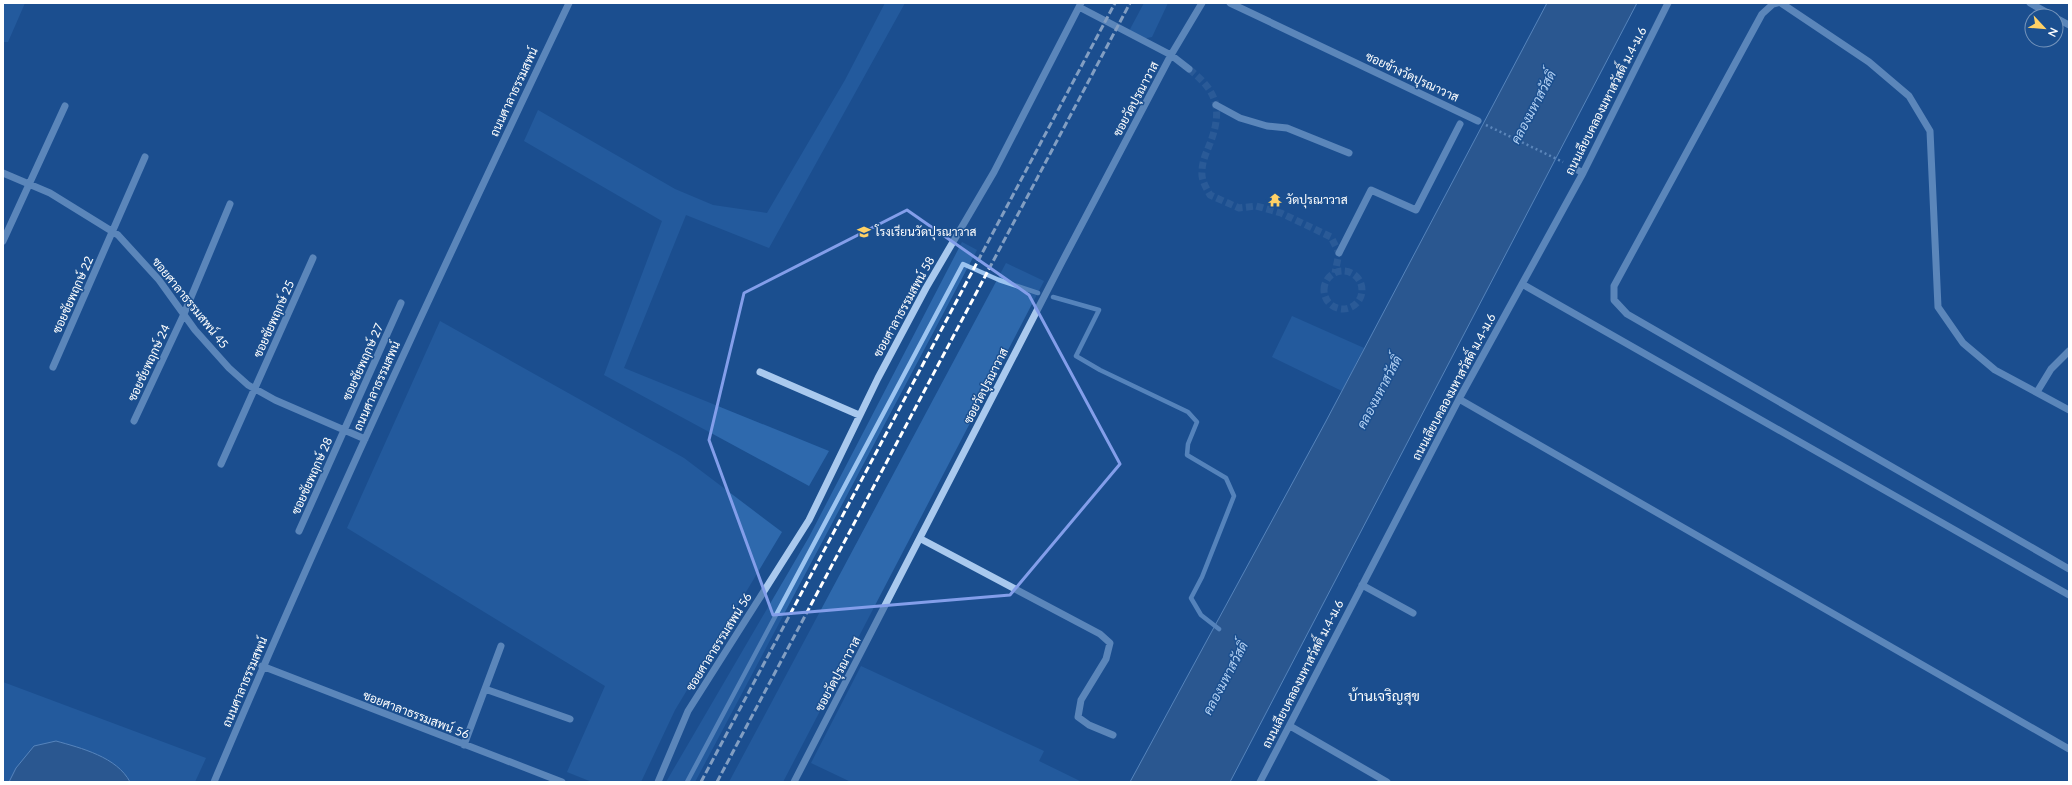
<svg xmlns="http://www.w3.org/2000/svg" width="2072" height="785" font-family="Lato,Sarabun,sans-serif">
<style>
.green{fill:#2e69ad}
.water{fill:#3c6290;stroke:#9cc4f0}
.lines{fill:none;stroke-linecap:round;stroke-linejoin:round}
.stream{stroke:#9cc4f0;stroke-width:4.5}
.minor-tunnel{stroke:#3d69a0;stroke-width:7;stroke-dasharray:7 3.5;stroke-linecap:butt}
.path{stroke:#a9c9ee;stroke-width:2.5;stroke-dasharray:2 3;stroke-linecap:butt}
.minor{stroke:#a9c9ee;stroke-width:7}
.rail{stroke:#fff;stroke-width:3;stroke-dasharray:7 3;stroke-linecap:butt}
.marked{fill:none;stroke:#839eea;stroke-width:3;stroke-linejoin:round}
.labels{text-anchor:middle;stroke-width:3;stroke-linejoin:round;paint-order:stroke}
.street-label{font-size:12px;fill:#fff;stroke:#1b4f8f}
.poi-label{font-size:12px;fill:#fff;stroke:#1b4f8f;text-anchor:start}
.water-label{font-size:13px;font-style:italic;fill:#b5d3f5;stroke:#1b4f8f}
.quarter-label{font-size:14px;fill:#fff;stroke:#1b4f8f}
</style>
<rect width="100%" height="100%" fill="#1b4f8f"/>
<path class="green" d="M3 3H25L8 42H3Z
M885 3H905L769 248 686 215 624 368 829 451 809 486 604 375 662 221 524 141 538 110 675 189 713 205 767 213 845 80Z
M1144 3H1168L1152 37 1141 39 1128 33Z
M962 242 977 250 695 782H666L809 537Z
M1006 263 1044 281 783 782H729Z
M1292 316 1364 348 1342 391 1272 357Z
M440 321 684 458 782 532 675 710 641 782H592L567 772 605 686 347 528Z
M861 666 1044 751 1039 761 1082 782H851L811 763Z
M3 682 206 758 195 782H3Z"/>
<path class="water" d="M1547 3H1637L1230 782H1130L1325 423Z
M56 741C81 748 117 757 130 782H9L16 768 34 746Z"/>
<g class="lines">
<path class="stream" d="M1053 297 1099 310 1076 356 1100 370 1188 412 1197 422 1188 444 1187 455 1226 478 1234 496 1202 577 1191 598 1201 615 1219 629
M687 782 963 264 999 280 1038 293"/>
<path class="minor-tunnel" d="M1189 69C1214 89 1223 105 1212 138 1208 150 1202 159 1202 172 1201 180 1207 189 1210 195L1239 208 1256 206 1281 213 1331 237 1339 253 1335 273
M1324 290a19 19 0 1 1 38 0a19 19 0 1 1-38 0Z"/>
<path class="path" d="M1486 125 1563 162"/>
<path class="minor" d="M1230 3 1478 121
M1777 3 1773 4 1762 14 1614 286V300L1627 314 2069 569
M1781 3 1869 62 1909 96 1930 131 1938 307 1963 343 1995 370 2069 410
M2030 3 2053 16
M1079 7 1171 55 1189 69
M2056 18 2069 25
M1216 105 1240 118 1267 126 1287 128 1349 153
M1572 167 1583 173
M3 173 50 193 118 235 159 280 195 330 229 368 248 385 275 400 365 439
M3 241 65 106
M1339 253 1371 190 1416 210 1460 124
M1522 284 2069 595
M53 367 145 157
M760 372 859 415
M2037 392 2051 369 2069 351
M1459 399 2069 749
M134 421 184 314 230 204
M221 464 313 258
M299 531 401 303
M921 539 1100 634 1110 643 1106 659 1081 700 1078 717 1089 725 1113 735
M1362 585 1413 613
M262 666 562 782
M485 689 570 719
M1290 726 1387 782
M464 745 501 646
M214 782C325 519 446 261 569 3
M658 782 688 711 809 520 878 378 926 288 994 172 1081 3
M794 782 1062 262 1171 55 1202 3
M1260 782 1459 399 1583 173 1668 3"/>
<path class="rail" d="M701 782 1115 3
M717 782 1130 3"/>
</g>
<path d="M0 0H2072V785H0ZM907 210 1029 295 1120 464 1010 595 773 615 709 440 744 293Z" fill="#1b4f8f" fill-opacity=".55" fill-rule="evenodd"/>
<path class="marked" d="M907 210 1029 295 1120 464 1010 595 773 615 709 440 744 293Z"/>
<defs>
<g id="temple-bare" transform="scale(1.08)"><path d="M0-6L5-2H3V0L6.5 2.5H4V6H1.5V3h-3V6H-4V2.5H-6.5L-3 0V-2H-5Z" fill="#ffd166" stroke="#1b4f8f" stroke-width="2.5" paint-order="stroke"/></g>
<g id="school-bare" transform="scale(1.08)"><path d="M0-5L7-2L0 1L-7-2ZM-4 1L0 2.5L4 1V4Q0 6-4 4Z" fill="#ffd166" stroke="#1b4f8f" stroke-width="2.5" paint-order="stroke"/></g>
</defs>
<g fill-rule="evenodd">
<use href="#temple-bare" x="1275" y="200"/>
<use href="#school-bare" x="864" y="232"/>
</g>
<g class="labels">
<g class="street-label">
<text transform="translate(1412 77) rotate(25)" y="4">ซอยข้างวัดปุรณาวาส</text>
<text transform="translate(514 92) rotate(-65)" y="4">ถนนศาลาธรรมสพน์</text>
<text transform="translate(1136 99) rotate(-62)" y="4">ซอยวัดปุรณาวาส</text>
<text transform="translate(1606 101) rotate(-63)" y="4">ถนนเลียบคลองมหาสวัสดิ์ ม.4-ม.6</text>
<text transform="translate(73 295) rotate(-66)" y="4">ซอยชัยพฤกษ์ 22</text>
<text transform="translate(190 303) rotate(51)" y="4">ซอยศาลาธรรมสพน์ 45</text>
<text transform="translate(904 307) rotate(-61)" y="4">ซอยศาลาธรรมสพน์ 58</text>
<text transform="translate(274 319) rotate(-66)" y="4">ซอยชัยพฤกษ์ 25</text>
<text transform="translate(363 362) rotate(-66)" y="4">ซอยชัยพฤกษ์ 27</text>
<text transform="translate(149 363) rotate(-65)" y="4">ซอยชัยพฤกษ์ 24</text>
<text transform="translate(377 386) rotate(-66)" y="4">ถนนศาลาธรรมสพน์</text>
<text transform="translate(986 386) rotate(-63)" y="4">ซอยวัดปุรณาวาส</text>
<text transform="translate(1454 387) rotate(-62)" y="4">ถนนเลียบคลองมหาสวัสดิ์ ม.4-ม.6</text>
<text transform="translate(312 476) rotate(-66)" y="4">ซอยชัยพฤกษ์ 28</text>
<text transform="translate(719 642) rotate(-58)" y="4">ซอยศาลาธรรมสพน์ 56</text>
<text transform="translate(838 674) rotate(-62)" y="4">ซอยวัดปุรณาวาส</text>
<text transform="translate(1303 674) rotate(-63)" y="4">ถนนเลียบคลองมหาสวัสดิ์ ม.4-ม.6</text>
<text transform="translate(245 682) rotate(-67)" y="4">ถนนศาลาธรรมสพน์</text>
<text transform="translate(416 715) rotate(21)" y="4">ซอยศาลาธรรมสพน์ 56</text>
</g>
<g class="poi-label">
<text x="1286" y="204">วัดปุรณาวาส</text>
<text x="875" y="236">โรงเรียนวัดปุรณาวาส</text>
</g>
<g class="water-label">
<text transform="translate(1533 107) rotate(-62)" y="5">คลองมหาสวัสดิ์</text>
<text transform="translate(1379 392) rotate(-62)" y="5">คลองมหาสวัสดิ์</text>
<text transform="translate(1225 678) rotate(-62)" y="5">คลองมหาสวัสดิ์</text>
</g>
<g class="quarter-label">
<text x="1384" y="701">บ้านเจริญสุข</text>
</g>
</g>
<rect width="2072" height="785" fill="none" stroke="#ffffff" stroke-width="8"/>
<g transform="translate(2044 28) rotate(116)"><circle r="19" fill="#1b4f8f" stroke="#7695bc"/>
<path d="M0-3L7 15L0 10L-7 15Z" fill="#ffd166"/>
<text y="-6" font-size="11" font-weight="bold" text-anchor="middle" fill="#ffffff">N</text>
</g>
</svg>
